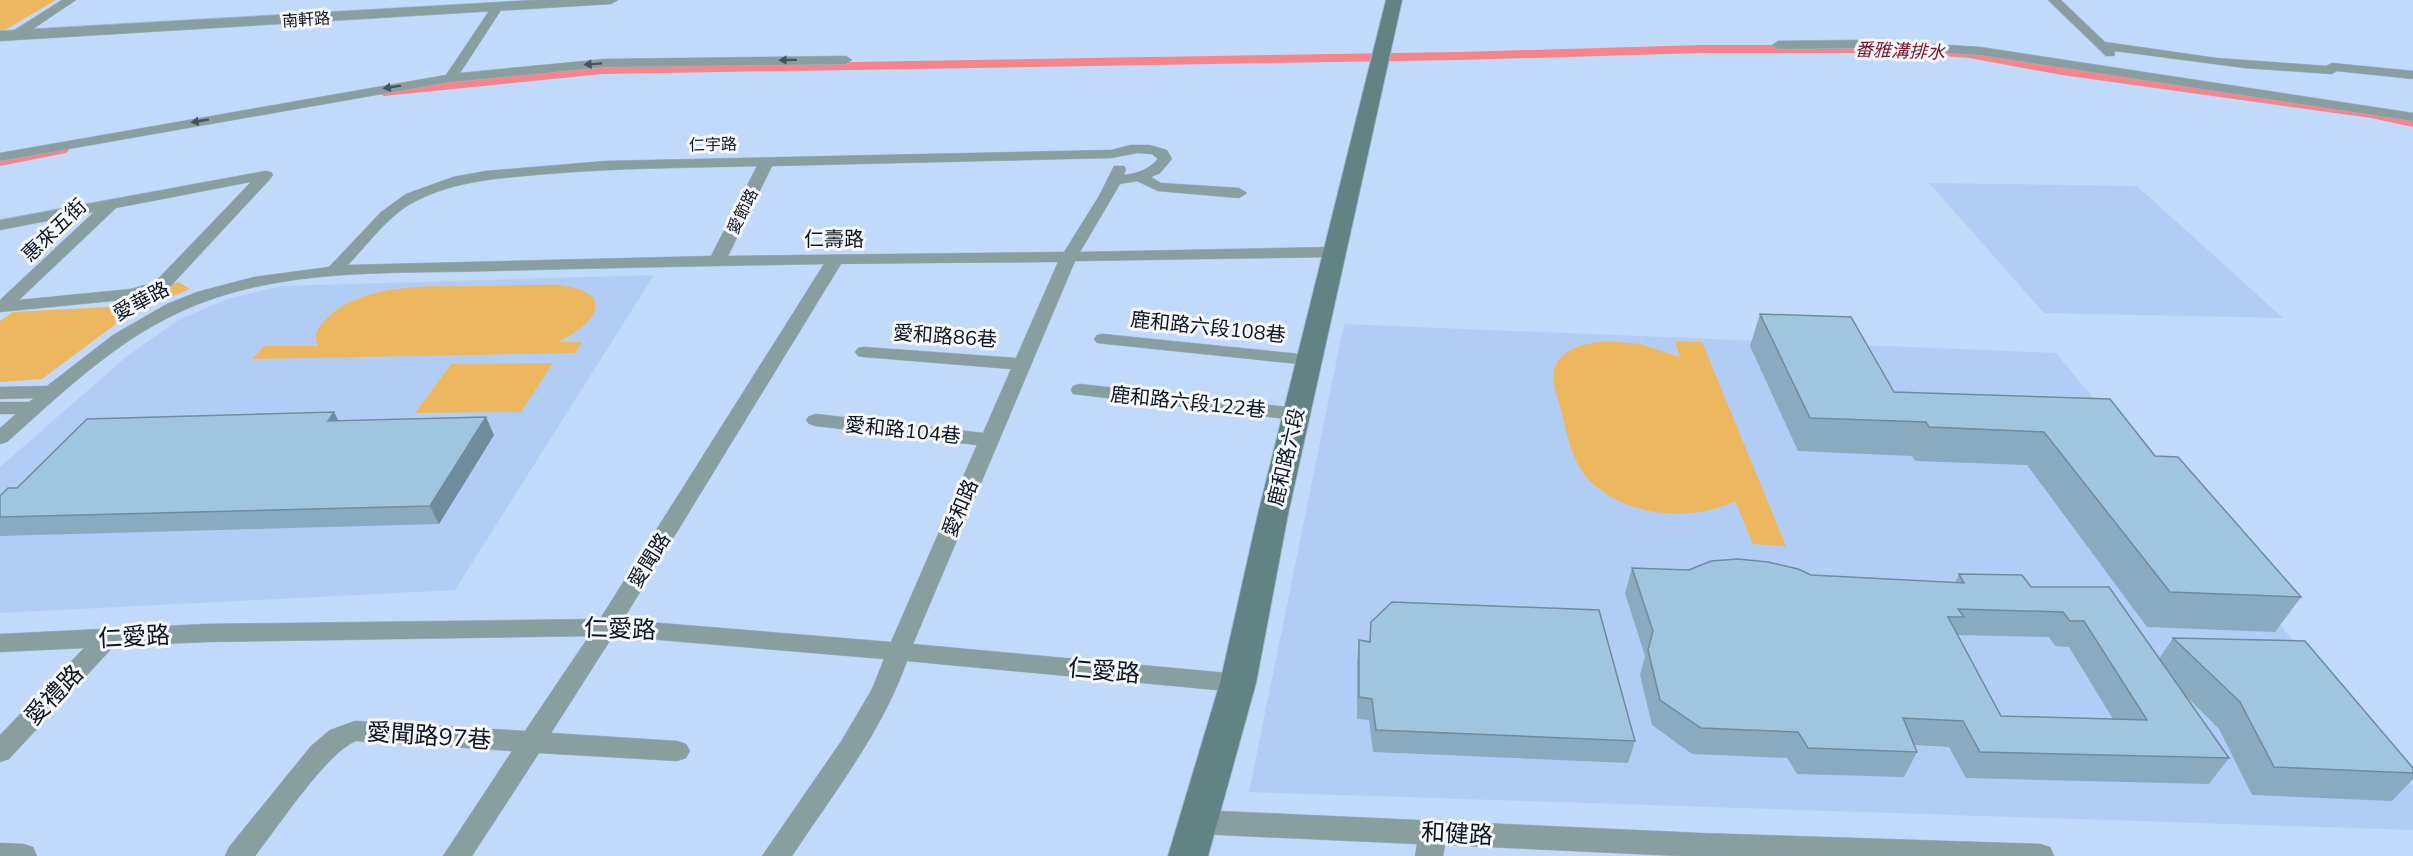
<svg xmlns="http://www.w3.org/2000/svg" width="2413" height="856" font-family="'Nunito Sans','Noto Sans TC',sans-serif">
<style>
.built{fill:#b1cdf6}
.green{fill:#edb760}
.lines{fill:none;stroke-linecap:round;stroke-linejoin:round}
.canal{fill:#f6848b;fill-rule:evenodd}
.minor-casing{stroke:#a1b6d4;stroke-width:1}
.tertiary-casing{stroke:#a1b6d4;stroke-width:1}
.secondary-casing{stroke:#a1b6d4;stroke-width:2}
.minor{fill:#899e9f;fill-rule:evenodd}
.tertiary{fill:#899e9f;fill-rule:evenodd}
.secondary{fill:#628383;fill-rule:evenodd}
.wall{fill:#8aaac0;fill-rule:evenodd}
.shaded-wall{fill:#708b9c}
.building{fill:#a0c6df;stroke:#708b9c;stroke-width:1.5;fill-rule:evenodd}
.oneway{fill:#45535a}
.labels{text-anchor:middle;stroke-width:6;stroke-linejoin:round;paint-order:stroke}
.far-street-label{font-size:16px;fill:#0d1521;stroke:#f6f8fc}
.far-water-label{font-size:18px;font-style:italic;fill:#791126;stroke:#f6f8fc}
.street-label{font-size:20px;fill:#0d1521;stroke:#f6f8fc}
.near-street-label{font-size:24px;fill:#0d1521;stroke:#f6f8fc}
</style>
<rect width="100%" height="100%" fill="#c1d9fb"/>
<path class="built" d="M1929 183 2137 186 2283 318 2044 313Z
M654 275 455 590 0 613V467L126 357 180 319 227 299 281 286Z
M1344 324 2056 353 2413 786V830L1249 792Z"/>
<path class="green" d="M0 0H56L0 33Z
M179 282 190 289 128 315 42 379 0 382V321L13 312 107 307Z
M560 285C617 292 597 324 558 342H582L575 353 252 359 264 346H318C313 335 318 326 327 318 365 282 428 287 477 286 504 286 532 284 560 285Z
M1607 341 1641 344 1680 357 1675 341 1702 342 1786 546 1753 544 1735 501C1690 524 1617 516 1584 474 1571 457 1567 434 1562 414 1559 400 1549 379 1556 365 1565 346 1589 343 1607 341Z
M553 363 521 412 415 413 451 364Z"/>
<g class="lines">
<path class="canal" d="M1702 45H1906L1969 50 2062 67 2371 110 2413 119V127L2371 118 2062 75 1969 58 1906 53H1702L1459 60 602 74 384 96 377 92 384 88 602 66 1459 52Z
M61 145 66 147 69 150 66 153 0 166V156Z"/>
<g class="minor-casing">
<path id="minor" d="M62 0H76L18 39H10V33Z
M2048 0H2061L2105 42 2216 58 2326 66 2332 63 2413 71V79L2337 71 2332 74 2245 68 2115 51 2114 56H2106Z
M497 4 503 7 460 73 605 59 846 56 852 60 846 64 605 67 450 82 0 161V153L446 75 493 5Z
M1864 40 1980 47 2413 113V121L1980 55 1864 48 1778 49 1772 45 1778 41Z
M1131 145H1149L1167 150 1172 159 1160 173 1151 177 1161 183 1239 188 1247 193 1239 198 1158 191 1137 181 1120 184 1080 252 1333 247 1341 252 1333 257 1075 261 913 644 1238 674 1247 676 1250 683 1247 690 1238 692 907 661C882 732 833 794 792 856H762L842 740 872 689 884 659 613 636 551 733 677 741 686 744 690 751 686 758 677 761 539 753 472 856H443L512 751 356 741C327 752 277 828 255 856H225L229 847 311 746 330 730 355 721 525 731 589 636 206 642 114 646 9 759 0 762V735L84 648 0 652V634L206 624 600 619 824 264C714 266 603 268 493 271 388 274 277 267 180 312 114 342 60 395 7 442L0 444V428L16 414H0V402H29L34 398 0 399V387L47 386 113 335 167 304 197 292 254 277 329 267 381 212 406 194 453 177 486 171 606 161 1111 150ZM1137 153 1152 154 1158 159C1148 170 1138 173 1124 175L1126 169 1124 166H1114L1099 196 1064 252 728 256 772 166 1111 158ZM757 166 711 256 348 265C369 243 390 213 418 200 458 180 503 178 547 174 617 168 687 168 757 166ZM1058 262 1016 358 864 347 858 348 855 352 858 356 864 357 1011 369 983 433 816 414 809 416 806 420 809 424 816 426 977 445 891 642 623 620 841 264Z
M266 171 271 172 273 175 271 178 167 290 132 299 0 312V300L94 212 0 230V220ZM251 182 155 282 131 289 19 300 116 208Z
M1103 334 1309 355 1315 356 1318 360 1315 364 1309 365 1097 343 1094 339 1097 335Z
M1080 384 1296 408 1303 410 1306 414 1303 418 1296 420 1073 394 1071 390 1073 386Z
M1198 810 1700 833 2040 844 2050 847 2054 856H1680L1445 845 1443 856H1415L1417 844 1198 834 1188 830 1184 822 1188 814Z
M0 843 23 844 33 847 37 856H0Z"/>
</g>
<g class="tertiary-casing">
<path id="tertiary" d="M535 0H618L611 4 0 41V31Z"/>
</g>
<g class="secondary-casing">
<path id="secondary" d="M1386 0H1402L1288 514 1256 683 1208 856H1168L1220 683 1258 514Z"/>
</g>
<use href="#minor" class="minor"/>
<use href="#tertiary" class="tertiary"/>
<use href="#secondary" class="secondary"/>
</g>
<path class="wall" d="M1760 314 1894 392 2155 456 2301 597 2275 632 2147 627 2027 465 1915 461 1912 456 1798 451 1750 346Z
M334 412 338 421 494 435 439 524 0 536V496L17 488Z
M1632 568 1811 575 1955 583 1959 574 2031 587 2159 659 2173 638 2413 768V779L2392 801 2252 795 2219 729 2185 695 2229 758 2209 784 1966 778 1949 747 1914 745 1917 752 1904 777 1797 774 1787 758 1692 754 1652 725 1640 675 1645 656 1625 593ZM1957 635 2049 637 2055 646 2069 647 2113 719 2001 716Z
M1371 622 1635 741 1628 763 1373 752 1369 720 1357 719V662L1359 640 1369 641Z"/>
<path class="shaded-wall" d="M334 412 343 430 328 421Z
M486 417 494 435 439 524 430 506Z"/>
<path class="building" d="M1760 314 1851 317 1894 392 2110 399 2155 456 2178 457 2301 597 2170 592 2044 432 1929 427 1926 422 1810 418Z
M334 412 328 421 486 417 430 506 0 517V496L8 488H17L87 419Z
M1738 559 1768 562 1798 569 1811 575 1964 583 1959 574 2022 575 2031 587H2109L2229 758 1980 752 1963 721 1903 718 1917 752 1808 748 1798 732 1701 728 1660 700 1648 650 1653 631 1632 568 1689 570 1711 561ZM1958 609 2063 612 2070 621H2084L2147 720 2001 716 1948 617H1964Z
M1392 602 1599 610 1635 741 1376 730 1372 699 1359 697V640L1370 642 1371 622Z
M2173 638 2305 641 2413 768V773L2274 767 2240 702Z"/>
<defs><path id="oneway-solid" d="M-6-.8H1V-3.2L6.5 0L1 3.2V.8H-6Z" transform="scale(1.5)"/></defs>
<g class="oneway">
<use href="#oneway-solid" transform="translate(788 60) rotate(179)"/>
<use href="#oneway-solid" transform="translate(593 64) rotate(176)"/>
<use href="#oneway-solid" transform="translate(392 87) rotate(171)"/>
<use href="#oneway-solid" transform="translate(200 121) rotate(170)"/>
</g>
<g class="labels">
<g class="far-street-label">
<text transform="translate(306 19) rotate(-4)" y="6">南軒路</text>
<text transform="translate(713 144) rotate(-1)" y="6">仁宇路</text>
<text transform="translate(742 211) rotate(-64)" y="6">愛節路</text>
</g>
<g class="far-water-label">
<text transform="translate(1900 51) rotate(2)" y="6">番雅溝排水</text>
</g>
<g class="street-label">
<text transform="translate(54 230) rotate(-44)" y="7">惠來五街</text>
<text x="834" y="246">仁壽路</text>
<text transform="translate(141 301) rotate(-28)" y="7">愛華路</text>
<text transform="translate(1208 327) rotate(6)" y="7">鹿和路六段108巷</text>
<text transform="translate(945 336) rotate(4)" y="7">愛和路86巷</text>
<text transform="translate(1188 402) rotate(6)" y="7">鹿和路六段122巷</text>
<text transform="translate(903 430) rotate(6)" y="7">愛和路104巷</text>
<text transform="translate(1286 457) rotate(-77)" y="7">鹿和路六段</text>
<text transform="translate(960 508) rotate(-67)" y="7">愛和路</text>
<text transform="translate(649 560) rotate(-58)" y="7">愛聞路</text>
</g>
<g class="near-street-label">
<text transform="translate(620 629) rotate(2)" y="8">仁愛路</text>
<text transform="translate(134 637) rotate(-3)" y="8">仁愛路</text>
<text transform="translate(1104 671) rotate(5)" y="8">仁愛路</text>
<text transform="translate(54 695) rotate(-46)" y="8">愛禮路</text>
<text transform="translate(429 736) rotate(4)" y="8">愛聞路97巷</text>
<text transform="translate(1457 834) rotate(3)" y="8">和健路</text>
</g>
</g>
</svg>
